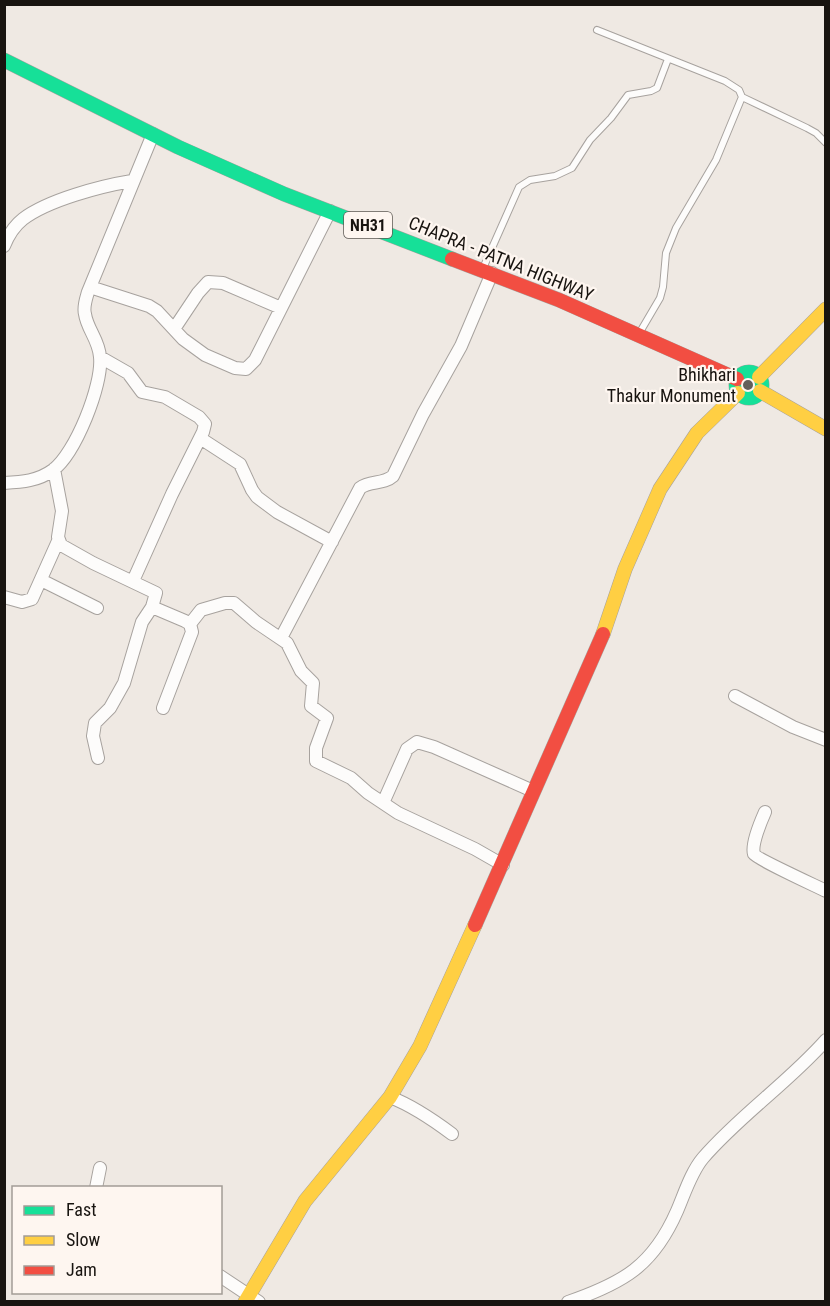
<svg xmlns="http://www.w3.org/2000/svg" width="830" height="1306" font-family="'Roboto Condensed',sans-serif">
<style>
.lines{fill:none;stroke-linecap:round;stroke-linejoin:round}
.lane-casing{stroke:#a7a29e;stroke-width:8}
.street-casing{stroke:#a7a29e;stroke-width:14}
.fast-casing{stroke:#a7a29e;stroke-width:15}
.slow-casing{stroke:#a7a29e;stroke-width:15}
.jam-casing{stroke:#a7a29e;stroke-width:15}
.lane{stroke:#fdfcfb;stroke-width:6}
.street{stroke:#fdfcfb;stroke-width:12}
.fast{stroke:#16e098;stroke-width:14}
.slow{stroke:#ffcf43;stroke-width:14}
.jam{stroke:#f24e42;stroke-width:14}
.poi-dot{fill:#635f5a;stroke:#fef6f0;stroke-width:2}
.labels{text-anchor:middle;stroke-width:4.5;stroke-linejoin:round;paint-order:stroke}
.shield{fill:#fef6f0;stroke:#5d5853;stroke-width:1.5}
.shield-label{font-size:16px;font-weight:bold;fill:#181410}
.street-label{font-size:18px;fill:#181410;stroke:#fef6f0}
.poi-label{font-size:18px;fill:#181410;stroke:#fef6f0;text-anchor:end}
</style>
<rect width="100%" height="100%" fill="#efe9e3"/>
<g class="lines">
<g class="lane-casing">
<path id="lane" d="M597 30 725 81 739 90 742 97 716 160 676 228 666 253 663 287 660 298 640 332
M742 97 807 128 816 133 826 143
M484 266 519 187 530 180 555 176 572 168 590 140 611 118 628 95 651 91 657 88 668 59"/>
</g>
<g class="street-casing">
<path id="street" d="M4 246C8 236 14 226 23 219 48 200 101 186 132 181
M90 287 149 306 157 311 183 339 205 355 235 368 246 369 255 360 330 211
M174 329 198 293 208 282 223 283 281 308
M100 357 128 373 142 392 165 397 199 417 205 424 203 432 172 494 133 581
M200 438 240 464 252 490 257 497 277 512 332 542
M54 469 62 511 58 537 61 545 93 563 156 593 152 607 142 622 124 683 110 708 95 723 93 736 98 758
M4 483C22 482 38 481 53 470 75 454 103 385 100 357 99 340 87 329 85 314 83 307 86 299 88 292L153 134
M41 580 97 608
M4 597 22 602 32 599 58 541
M152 607 185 621 190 624 192 632 163 708
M190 624 201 610 225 603H234L256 622 287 643 301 671 313 683 311 706 327 718 316 748V761L351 778 368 793 398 813 475 849 503 865
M281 638 360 488C370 480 383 485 393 476L423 414 461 346 492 273
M735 696 793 727 826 740
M383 803 407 749 417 742 434 747 533 791
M765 812C761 821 751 845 754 854 757 859 816 886 826 891
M390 1097C413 1106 432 1119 452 1134
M96 1188 100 1168
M220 1276 259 1302
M568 1302C623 1283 653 1266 677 1211 684 1195 691 1172 703 1158 740 1115 788 1083 826 1040"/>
</g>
<g class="fast-casing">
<path id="fast" d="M4 60 178 147 284 194 452 259
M736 385a13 13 0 1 1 26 0a13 13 0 1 1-26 0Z"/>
</g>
<g class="slow-casing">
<path id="slow" d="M759 377 826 309
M760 391 826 429
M603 634 625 569 660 489 697 433 738 393
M245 1302 305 1201 390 1097 420 1046 475 925"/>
</g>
<g class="jam-casing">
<path id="jam" d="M452 259 559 300 737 379
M475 925 603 634"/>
</g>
<use href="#lane" class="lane"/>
<use href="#street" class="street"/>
<use href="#fast" class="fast"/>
<use href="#slow" class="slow"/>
<use href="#jam" class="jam"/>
</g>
<circle class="poi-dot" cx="748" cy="385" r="6"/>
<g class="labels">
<rect class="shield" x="344" y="212" width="48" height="26" rx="4.5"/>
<g class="shield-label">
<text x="368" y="231">NH31</text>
</g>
<g class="street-label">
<text transform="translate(501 259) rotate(22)" y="6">CHAPRA - PATNA HIGHWAY</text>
</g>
<g class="poi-label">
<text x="736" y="381">Bhikhari<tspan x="736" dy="21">Thakur Monument</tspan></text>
</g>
</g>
<rect width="830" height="1306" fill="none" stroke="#181410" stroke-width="12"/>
<rect x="12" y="1186" width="210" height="108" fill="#fef6f0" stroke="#a29c96" stroke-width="1.5"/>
<rect x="24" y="1206" width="30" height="9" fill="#16e098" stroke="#a29c96" stroke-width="1.5"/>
<text x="66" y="1216" font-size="18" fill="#181410">Fast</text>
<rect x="24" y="1236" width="30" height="9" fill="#ffcf43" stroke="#a29c96" stroke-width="1.5"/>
<text x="66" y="1246" font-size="18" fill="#181410">Slow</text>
<rect x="24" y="1266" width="30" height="9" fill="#f24e42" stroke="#a29c96" stroke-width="1.5"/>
<text x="66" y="1276" font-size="18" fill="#181410">Jam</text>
</svg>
